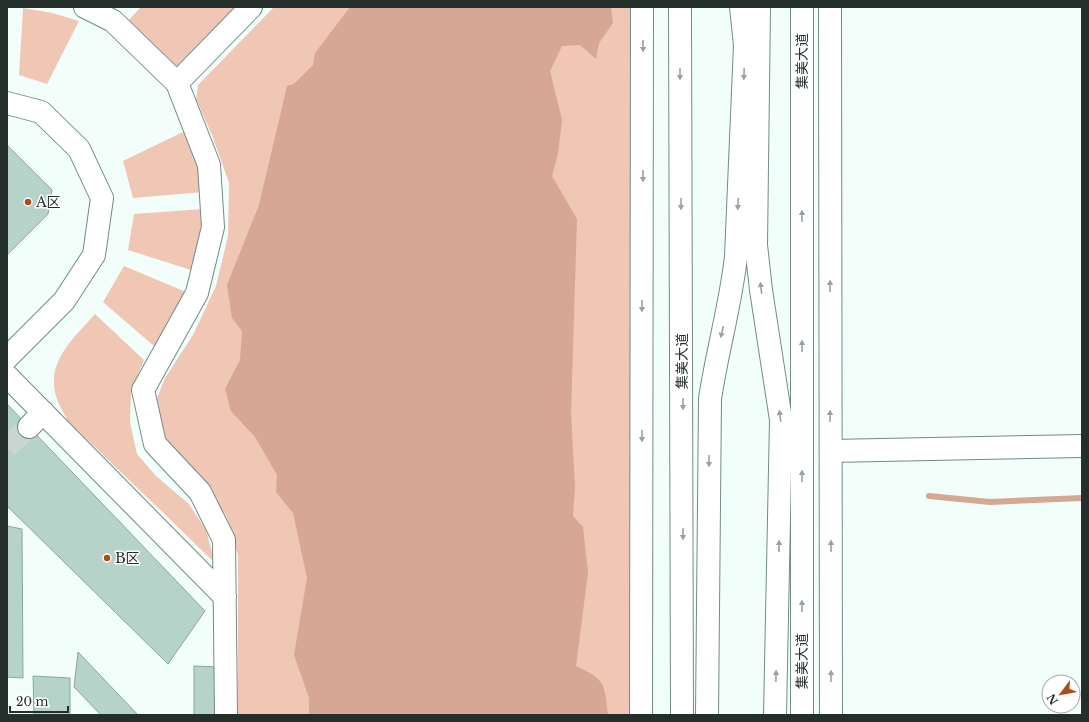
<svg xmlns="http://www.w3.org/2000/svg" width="1089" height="722" font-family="'Libre Baskerville','Noto Sans SC',serif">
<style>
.green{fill:#f0c6b4}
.water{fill:#d6a793}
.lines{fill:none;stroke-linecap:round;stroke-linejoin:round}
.stream{stroke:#d6a793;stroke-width:6}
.building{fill:#b6d3c9;stroke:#8ba79d}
.minor-tunnel{stroke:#c9d5d1;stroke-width:22;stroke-dasharray:22 11;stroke-linecap:butt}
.minor-casing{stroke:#718c83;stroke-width:24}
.major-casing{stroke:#718c83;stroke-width:24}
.minor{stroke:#fff;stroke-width:22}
.major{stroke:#fff;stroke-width:22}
.oneway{fill:#9ca1a0}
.poi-dot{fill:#b04d17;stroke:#fff;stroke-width:1.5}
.labels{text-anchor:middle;stroke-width:3;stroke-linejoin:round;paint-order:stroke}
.street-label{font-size:14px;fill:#242f2b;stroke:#fff}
.poi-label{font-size:14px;fill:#242f2b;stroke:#fff;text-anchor:start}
</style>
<rect width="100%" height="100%" fill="#f2fefa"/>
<path class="green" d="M141 7H239L177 71 127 22Z
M274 7H634L629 715H238V555L227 518 201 476 175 455 159 433 157 398 165 378 193 335 216 286 228 236 229 183 212 135 196 99 198 85Z
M23 8 52 13 79 21 47 84 19 75Z
M189 129 201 161 204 192 133 198 123 161Z
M203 209 202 242 194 271 128 250 134 214Z
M124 266 186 292 170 322 154 346 103 302Z
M95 314 144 360 131 391 130 422 137 454 156 476 189 504 206 530 215 563 68 421C64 413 58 404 56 396 46 361 74 338 95 314Z"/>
<path class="water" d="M350 7H611L613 23 599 43 596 59 580 45 562 46 550 71 562 120 558 154 552 176 577 219 571 413 575 488 573 516 583 527 588 573 576 666C606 680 604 683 608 715H309V698L294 655 307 578 293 513 276 492 277 475 255 437 231 411 225 389 240 360 242 331 232 318 227 285 259 205 287 86 294 84 313 65 315 53Z"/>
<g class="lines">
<path class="stream" d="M929 496 990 502 1082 498"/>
</g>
<path class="building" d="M7 145 52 190 48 214 7 255Z
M7 404 205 611 168 664 7 506Z
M7 526 22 529 23 678 7 677Z
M78 652 138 715H101L74 687Z
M194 666 219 667V715H194Z
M33 676 70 678V715H34Z"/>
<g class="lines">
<path class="minor-tunnel" d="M7 447 29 427"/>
<g class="minor-casing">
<path id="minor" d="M85 7 113 21 177 83 209 165 213 227 197 293 143 390 155 444 200 492 224 540 226 715
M759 7 756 245 761 290 781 420 775 715
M177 83 251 7
M7 103 41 112 79 149 102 198 94 255 64 301 7 358
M7 376 225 597
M29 427 43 412
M831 451 1082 446
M707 715 710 399C717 351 731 304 736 256L745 45 741 7"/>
</g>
<g class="major-casing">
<path id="major" d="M680 7 682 715
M802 7V715
M830 7 831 715
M641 715 642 7"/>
</g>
<use href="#minor" class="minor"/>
<use href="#major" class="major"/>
</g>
<defs><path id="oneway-solid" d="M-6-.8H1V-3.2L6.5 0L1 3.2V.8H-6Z"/></defs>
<g class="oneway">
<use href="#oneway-solid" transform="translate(643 46) rotate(89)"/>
<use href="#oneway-solid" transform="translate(680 74) rotate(90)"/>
<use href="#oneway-solid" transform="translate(744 74) rotate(92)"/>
<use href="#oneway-solid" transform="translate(643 176) rotate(90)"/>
<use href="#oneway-solid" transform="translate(681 204) rotate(90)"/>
<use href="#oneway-solid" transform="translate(738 204) rotate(92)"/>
<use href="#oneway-solid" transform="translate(802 216) rotate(-90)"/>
<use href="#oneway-solid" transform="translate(830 286) rotate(-90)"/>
<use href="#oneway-solid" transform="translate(761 288) rotate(-97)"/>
<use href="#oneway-solid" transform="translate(642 306) rotate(90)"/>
<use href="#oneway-solid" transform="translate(722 332) rotate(103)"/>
<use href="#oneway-solid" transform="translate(802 346) rotate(-90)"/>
<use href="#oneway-solid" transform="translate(683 404) rotate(90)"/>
<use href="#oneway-solid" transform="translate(780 416) rotate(-97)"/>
<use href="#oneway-solid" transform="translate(830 416) rotate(-90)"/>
<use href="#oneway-solid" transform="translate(642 436) rotate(90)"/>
<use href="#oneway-solid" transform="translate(709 461) rotate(90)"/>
<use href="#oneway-solid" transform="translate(802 476) rotate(-90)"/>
<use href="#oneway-solid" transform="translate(683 534) rotate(90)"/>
<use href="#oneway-solid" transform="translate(779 546) rotate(-89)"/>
<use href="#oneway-solid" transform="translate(831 546) rotate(-90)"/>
<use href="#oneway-solid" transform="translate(802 606) rotate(-90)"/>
<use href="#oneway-solid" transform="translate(776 676) rotate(-89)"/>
<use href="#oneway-solid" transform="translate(831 676) rotate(-90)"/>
</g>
<g class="poi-dot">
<circle cx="28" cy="202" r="4"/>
<circle cx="107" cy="558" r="4"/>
</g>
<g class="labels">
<g class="street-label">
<text transform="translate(802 61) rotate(-90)" y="5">集美大道</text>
<text transform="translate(682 361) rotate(-90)" y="5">集美大道</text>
<text transform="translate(802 661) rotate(-90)" y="5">集美大道</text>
</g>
<g class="poi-label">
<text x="36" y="207">A区</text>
<text x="115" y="563">B区</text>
</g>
</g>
<rect width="1089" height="722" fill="none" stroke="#242f2b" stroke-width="16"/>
<g transform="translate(1061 694) rotate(238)"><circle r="19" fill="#ffffff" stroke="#a7acaa"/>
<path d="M0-3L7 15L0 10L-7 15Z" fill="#b04d17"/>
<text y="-6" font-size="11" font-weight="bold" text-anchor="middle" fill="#242f2b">N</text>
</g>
<path d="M10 706v6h58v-6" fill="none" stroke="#242f2b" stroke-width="2"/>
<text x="16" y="706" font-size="12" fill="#242f2b" stroke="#ffffff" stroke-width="3" paint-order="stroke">20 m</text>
</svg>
